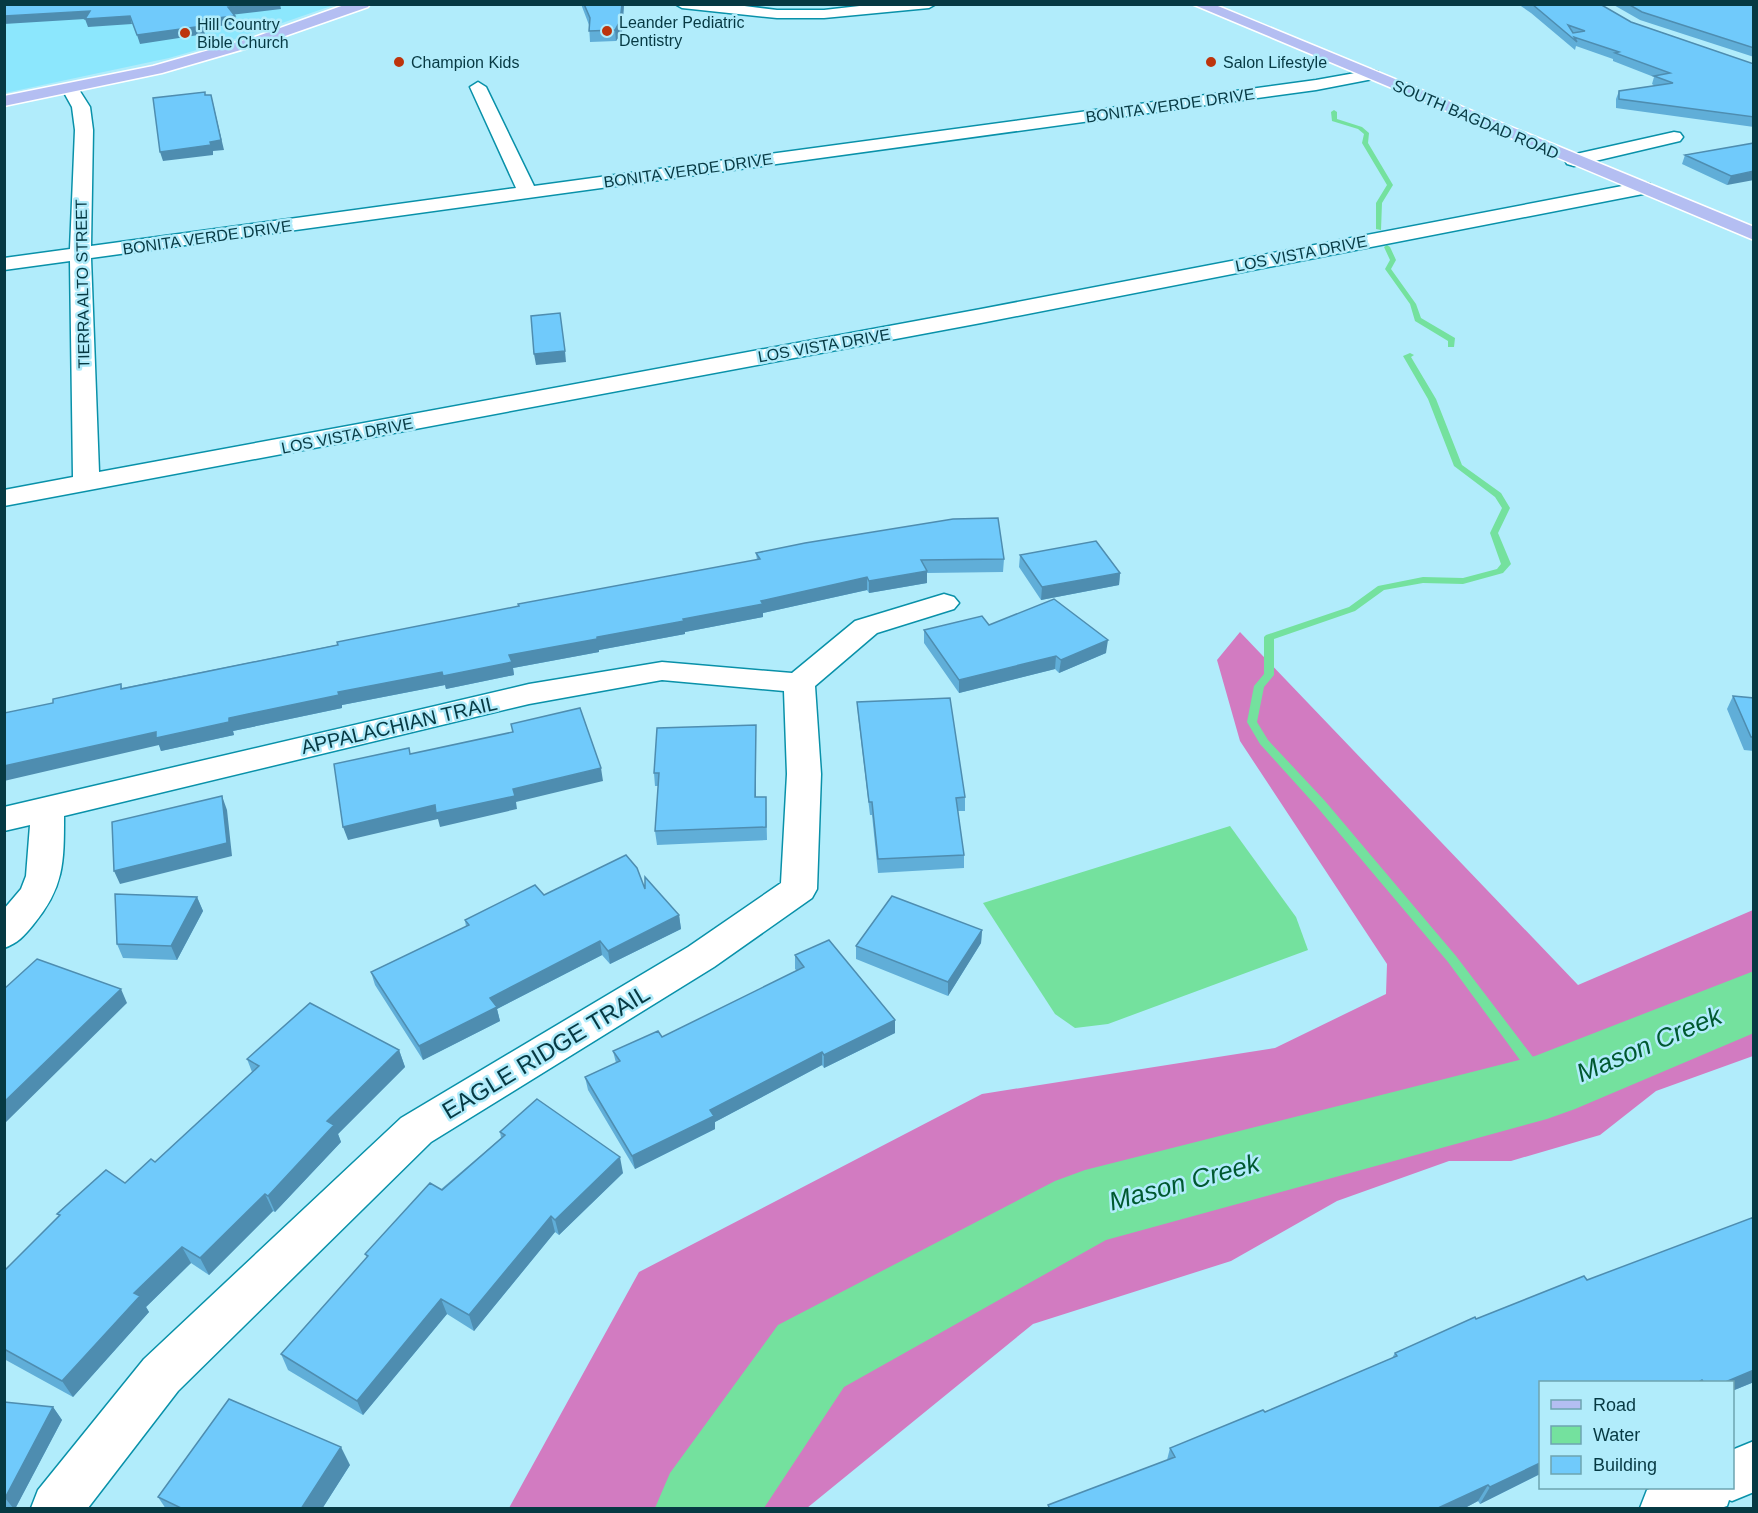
<svg xmlns="http://www.w3.org/2000/svg" width="1758" height="1513" font-family="Arial,sans-serif">
<style>
.built{fill:#8ce7fd}
.forest{fill:#d27bc1}
.water{fill:#74e19e}
.lines{fill:none;stroke-linecap:round;stroke-linejoin:round}
.stream{fill:#74e19e;fill-rule:evenodd}
.river{fill:#74e19e;fill-rule:evenodd}
.minor-casing{stroke:#0991a9;stroke-width:3}
.major-casing{stroke:#fff;stroke-width:3}
.minor{fill:#fff;fill-rule:evenodd}
.major{fill:#b4bef2;fill-rule:evenodd}
.wall{fill:#60aed8}
.shaded-wall{fill:#4e8db0}
.building{fill:#70cafb;stroke:#4e8db0;stroke-width:1.5;fill-rule:evenodd}
.poi-dot{fill:#bd340c;stroke:#b1ecfb;stroke-width:2}
.labels{text-anchor:middle;stroke-width:5;stroke-linejoin:round;paint-order:stroke}
.far-poi-label{font-size:16px;fill:#063943;stroke:#b1ecfb;text-anchor:start}
.far-street-label{font-size:16px;fill:#063943;stroke:#b1ecfb}
.street-label{font-size:20px;fill:#063943;stroke:#b1ecfb}
.near-street-label{font-size:24px;fill:#063943;stroke:#b1ecfb}
.near-water-label{font-size:26px;font-style:italic;fill:#005930;stroke:#b1ecfb}
</style>
<rect width="100%" height="100%" fill="#b1ecfb"/>
<path class="built" d="M135 4 334 5 239 38 169 58 5 93 4 13Z"/>
<path class="forest" d="M1240 632 1578 985 1753 910V1056L1656 1091 1600 1135 1511 1161H1449L1337 1201 1231 1261 1033 1324 807 1508H509L639 1272 982 1094 1275 1048 1386 994 1387 964 1240 741 1217 660Z"/>
<path class="water" d="M1230 826 1296 917 1308 950 1108 1024 1075 1028 1055 1014 983 903Z"/>
<g class="lines">
<path class="stream" d="M1334 110 1337 112V119L1362 127 1369 133 1368 143 1393 185 1382 203 1381 230 1376 229V203L1387 185 1362 143 1364 134 1358 129 1332 121 1331 112Z
M1387 245 1390 247 1396 260 1391 269 1416 304 1421 318 1455 338 1454 347H1448V341L1415 321 1410 304 1385 269 1390 260 1384 247Z
M1410 353 1414 355 1411 357 1436 399 1462 465 1501 493 1510 508 1498 533 1511 564 1503 573 1463 584 1423 583 1384 590 1355 611 1274 639V675L1264 687 1257 722 1268 740 1325 801 1456 956 1552 1082 1554 1086 1552 1090 1547 1091 1542 1090 1448 962 1317 807 1260 744 1247 722 1254 686 1264 674V637L1266 635 1349 607 1378 586 1423 577 1463 578 1497 569 1501 564 1490 533 1502 508 1495 497 1454 466 1428 399 1403 356Z"/>
<path class="river" d="M1754 971V1033L1575 1109 1547 1119 1106 1240 844 1387 764 1508H655L670 1473 778 1325 1055 1181 1085 1170 1535 1056Z"/>
<g class="minor-casing">
<path id="minor" d="M675 4H729L777 10H824L877 4H936L929 8 824 18H777L682 8Z
M1372 70 1378 72 1380 75 1378 78 1316 90 91 258 99 472 981 309 1643 182 1650 184 1653 188 1650 192 1643 194 981 323 4 506V490L73 477 70 261 4 270V258L70 249 75 130 72 107 62 89 64 85H76L90 107 93 130 91 246 516 188 470 87 478 82 486 87 534 186 1316 80Z
M1674 132 1680 133 1683 137 1680 141 1574 166 1567 164 1565 160 1567 156Z
M944 594 954 597 959 603 954 609 877 633 815 686 821 774 817 889 812 898 714 967 431 1142 178 1391 88 1508H31L38 1490 144 1359 401 1118 688 947 781 883 787 774 784 691 662 680 529 704 64 816C64 863 64 888 33 925 24 936 18 943 4 948V909L21 889 26 876 30 825 4 831V807L529 684 662 662 792 673 855 621Z
M1754 1441V1492L1732 1501 1729 1500 1727 1506 1721 1508H1640L1647 1490 1652 1488H1732V1450Z"/>
</g>
<g class="major-casing">
<path id="major" d="M347 4H370L368 7 265 43 162 73 4 106V96L153 66 255 37Z
M1192 4H1213L1754 227V240Z"/>
</g>
<use href="#minor" class="minor"/>
<use href="#major" class="major"/>
</g>
<path class="wall" d="M581 4H624L622 32 616 41 590 42 589 25Z
M1518 4H1600L1631 22 1754 64V127L1616 108V99L1619 91 1655 86 1652 84 1654 77 1613 61V59L1576 46 1575 50 1531 13Z
M1612 4H1754V57L1640 20Z
M1754 143 1727 185 1682 164 1685 155Z
M756 553 1004 559 1003 572 927 573V583L869 593 867 590 763 613V617L685 632V634L599 650V652L513 668 514 675 446 689 445 685 342 705V708L233 731 234 735 161 751 159 745 53 703 121 684 122 688 757 560Z
M1020 555 1120 573 1119 585 1041 600 1019 567Z
M989 625 1106 653 1059 673 1055 669 959 693 924 643V630Z
M1733 696 1754 698V751L1744 750 1727 709Z
M857 702 965 797V811H958L964 855V868L878 873 872 815H870L858 715Z
M756 725V797H766L767 840 657 845 655 831 658 786H655L654 773Z
M645 889 679 915 681 929 610 964 602 955 497 1009 500 1021 423 1060 375 985 371 972 466 927 465 920 544 895Z
M197 897 203 911 177 960 123 958 117 944Z
M982 930 981 943 948 996 856 959V946Z
M795 955 895 1020V1033L824 1068 822 1065 715 1122V1129L635 1169 588 1090 585 1077 616 1063 613 1051 662 1037 797 971 795 969Z
M399 1050 405 1067 338 1134 341 1142 275 1212 273 1211 209 1275 191 1263 146 1307 149 1312 73 1397 4 1359V1271L59 1216 57 1214 125 1183 155 1162 252 1072 247 1059Z
M500 1132 623 1173 559 1235 555 1232 474 1331 447 1314 363 1415 288 1370 281 1354 367 1258 365 1254 501 1138Z
M1587 1280 1754 1382 1732 1391V1383H1540V1474L1480 1504 1478 1501 1463 1509H1048V1505L1167 1460 1170 1448 1265 1412 1392 1358 1395 1353 1476 1319Z
M4 1402 53 1407 62 1420 15 1509 4 1508Z
M350 1465 322 1509H166L158 1497Z"/>
<path class="shaded-wall" d="M250 4H280L281 9 230 15 228 7Z
M622 4H624L622 32 616 41 615 30Z
M90 11 130 16 132 24 88 27 85 19 4 24V16Z
M235 16 237 24 203 28 205 34 140 44 137 35 198 20Z
M211 95 224 150 213 151V155L163 161 160 152 210 142Z
M1754 171V180L1727 185 1731 176Z
M565 351 566 362 536 365 534 354Z
M927 571V583L869 593V581Z
M1120 573 1119 585 1041 600 1042 587Z
M867 577V590L763 613V617L685 632V634L599 650V652L513 668 514 675 446 689 443 676 509 655 597 637Z
M1108 640 1106 653 1059 673 1061 660Z
M1056 656 1055 669 959 693V680Z
M442 672 445 685 342 705V708L233 731 234 735 161 751 159 745 4 781V766L156 732 229 718 338 692Z
M756 725V811L755 797Z
M601 768 603 781 516 802 517 809 440 827 438 819 348 840 343 827 435 805 513 789Z
M222 796 227 810 232 856 120 884 114 871Z
M197 897 203 911 177 960 171 946Z
M679 915 681 929 610 964 608 951Z
M982 930 981 943 948 996V982Z
M600 941 602 955 497 1009 500 1021 423 1060 419 1046 490 998Z
M121 989 127 1003 4 1124V1102Z
M895 1020V1033L824 1068V1055Z
M399 1050 405 1067 338 1134 341 1142 275 1212 268 1196 327 1121Z
M822 1052V1065L715 1122V1129L635 1169 632 1156 710 1110Z
M620 1157 623 1173 559 1235 555 1220Z
M265 1194 273 1211 209 1275 200 1258Z
M551 1216 555 1232 474 1331 469 1315Z
M182 1247 191 1263 146 1307 149 1312 73 1397 62 1381 134 1293Z
M441 1299 447 1314 363 1415 357 1401Z
M1754 1370V1382L1732 1391V1383H1723Z
M53 1407 62 1420 15 1509H14L5 1498Z
M341 1447 350 1465 322 1509H301Z
M1540 1463V1474L1480 1504 1490 1487Z
M1488 1485 1478 1501 1463 1509H1436Z"/>
<path class="building" d="M4 4H250L228 7 235 16 198 20 203 26 137 35 130 16 85 19 90 11 4 16Z
M584 4H622L620 21 615 30 589 31 590 18Z
M1532 4H1600L1631 22 1754 64V117L1619 99V91L1673 83 1654 76 1670 73 1615 53 1619 52 1574 37 1577 42ZM1568 25 1585 31 1573 33Z
M1628 4H1754V48L1642 12Z
M205 92V95H211L221 140 210 142 211 145 160 152 153 98Z
M1754 143V171L1731 176 1685 155Z
M560 313 565 351 534 354 531 316Z
M998 518 1004 559 921 560 927 571 869 581 867 577 761 601 763 604 683 619 684 621 597 637V639L509 655 512 662 443 676 442 672 338 692 339 695 229 718V722L156 738V732L4 766V713L53 703V699L121 684V689L224 668 338 645 337 642 519 606 518 604 760 559 756 553 805 543 953 519Z
M1096 541 1120 573 1042 587 1020 555Z
M1054 599 1108 640 1061 660 1056 656 959 680 924 630 982 616 989 625Z
M1733 696 1754 698V737H1751Z
M950 698 965 797 956 798 964 855 878 859 872 802H869L857 702Z
M580 708 601 768 513 789 515 796 436 813 435 805 343 827 334 764 409 748 410 754 513 732 511 724Z
M756 725 755 797H766V827L655 831 659 773H654L657 728Z
M222 796 227 843 114 871 112 822Z
M626 855 637 868 645 889V877L679 915 608 951 600 941 490 998 497 1007 419 1046 371 972 469 925 465 920 535 885 544 895Z
M115 894 197 897 171 946 117 944Z
M892 896 982 930 948 982 856 946Z
M829 940 895 1020 824 1055 822 1052 710 1110 714 1116 632 1156 585 1077 620 1061 613 1051 658 1031 662 1037 804 967 795 955Z
M37 959 121 989 4 1102V989Z
M310 1003 399 1050 327 1121 334 1125 268 1196 265 1194 200 1258 182 1247 134 1293 140 1296 62 1381 4 1349V1271L60 1215 57 1214 106 1170 125 1183 151 1159 155 1162 259 1066 247 1059Z
M537 1099 620 1157 555 1220 551 1216 469 1315 441 1299 357 1401 281 1354 368 1256 365 1254 430 1183 442 1190 505 1135 500 1132Z
M1754 1217V1370L1723 1383H1704L1702 1380 1697 1383H1540V1463L1490 1487 1488 1485 1436 1509H1050L1048 1505 1175 1457 1170 1448 1263 1410 1265 1412 1397 1356 1395 1353 1475 1317 1476 1319 1584 1276 1587 1280Z
M229 1399 341 1447 301 1509H183L158 1497Z
M4 1402 53 1407 5 1498H4Z"/>
<g class="poi-dot">
<circle cx="607" cy="31" r="6"/>
<circle cx="185" cy="33" r="6"/>
<circle cx="399" cy="62" r="6"/>
<circle cx="1211" cy="62" r="6"/>
</g>
<g class="labels">
<g class="far-poi-label">
<text x="619" y="28">Leander Pediatric<tspan x="619" dy="18">Dentistry</tspan></text>
<text x="197" y="30">Hill Country<tspan x="197" dy="18">Bible Church</tspan></text>
<text x="411" y="68">Champion Kids</text>
<text x="1223" y="68">Salon Lifestyle</text>
</g>
<g class="far-street-label">
<text transform="translate(1170 105) rotate(-8)" y="6">BONITA VERDE DRIVE</text>
<text transform="translate(1476 119) rotate(23)" y="6">SOUTH BAGDAD ROAD</text>
<text transform="translate(688 170) rotate(-8)" y="6">BONITA VERDE DRIVE</text>
<text transform="translate(207 237) rotate(-8)" y="6">BONITA VERDE DRIVE</text>
<text transform="translate(1301 253) rotate(-11)" y="6">LOS VISTA DRIVE</text>
<text transform="translate(82 284) rotate(-91)" y="6">TIERRA ALTO STREET</text>
<text transform="translate(824 345) rotate(-10)" y="6">LOS VISTA DRIVE</text>
<text transform="translate(347 435) rotate(-11)" y="6">LOS VISTA DRIVE</text>
</g>
<g class="street-label">
<text transform="translate(399 725) rotate(-13)" y="7">APPALACHIAN TRAIL</text>
</g>
<g class="near-street-label">
<text transform="translate(546 1052) rotate(-31)" y="8">EAGLE RIDGE TRAIL</text>
</g>
<g class="near-water-label">
<text transform="translate(1649 1044) rotate(-23)" y="9">Mason Creek</text>
<text transform="translate(1184 1182) rotate(-15)" y="9">Mason Creek</text>
</g>
</g>
<rect width="1758" height="1513" fill="none" stroke="#063943" stroke-width="12"/>
<rect x="1539" y="1381" width="195" height="108" fill="#b1ecfb" stroke="#6da4b1" stroke-width="1.5"/>
<rect x="1551" y="1400" width="30" height="9" fill="#b4bef2" stroke="#6da4b1" stroke-width="1.5"/>
<text x="1593" y="1411" font-size="18" fill="#063943">Road</text>
<rect x="1551" y="1426" width="30" height="18" fill="#74e19e" stroke="#6da4b1" stroke-width="1.5"/>
<text x="1593" y="1441" font-size="18" fill="#063943">Water</text>
<rect x="1551" y="1456" width="30" height="18" fill="#70cafb" stroke="#6da4b1" stroke-width="1.5"/>
<text x="1593" y="1471" font-size="18" fill="#063943">Building</text>
</svg>
